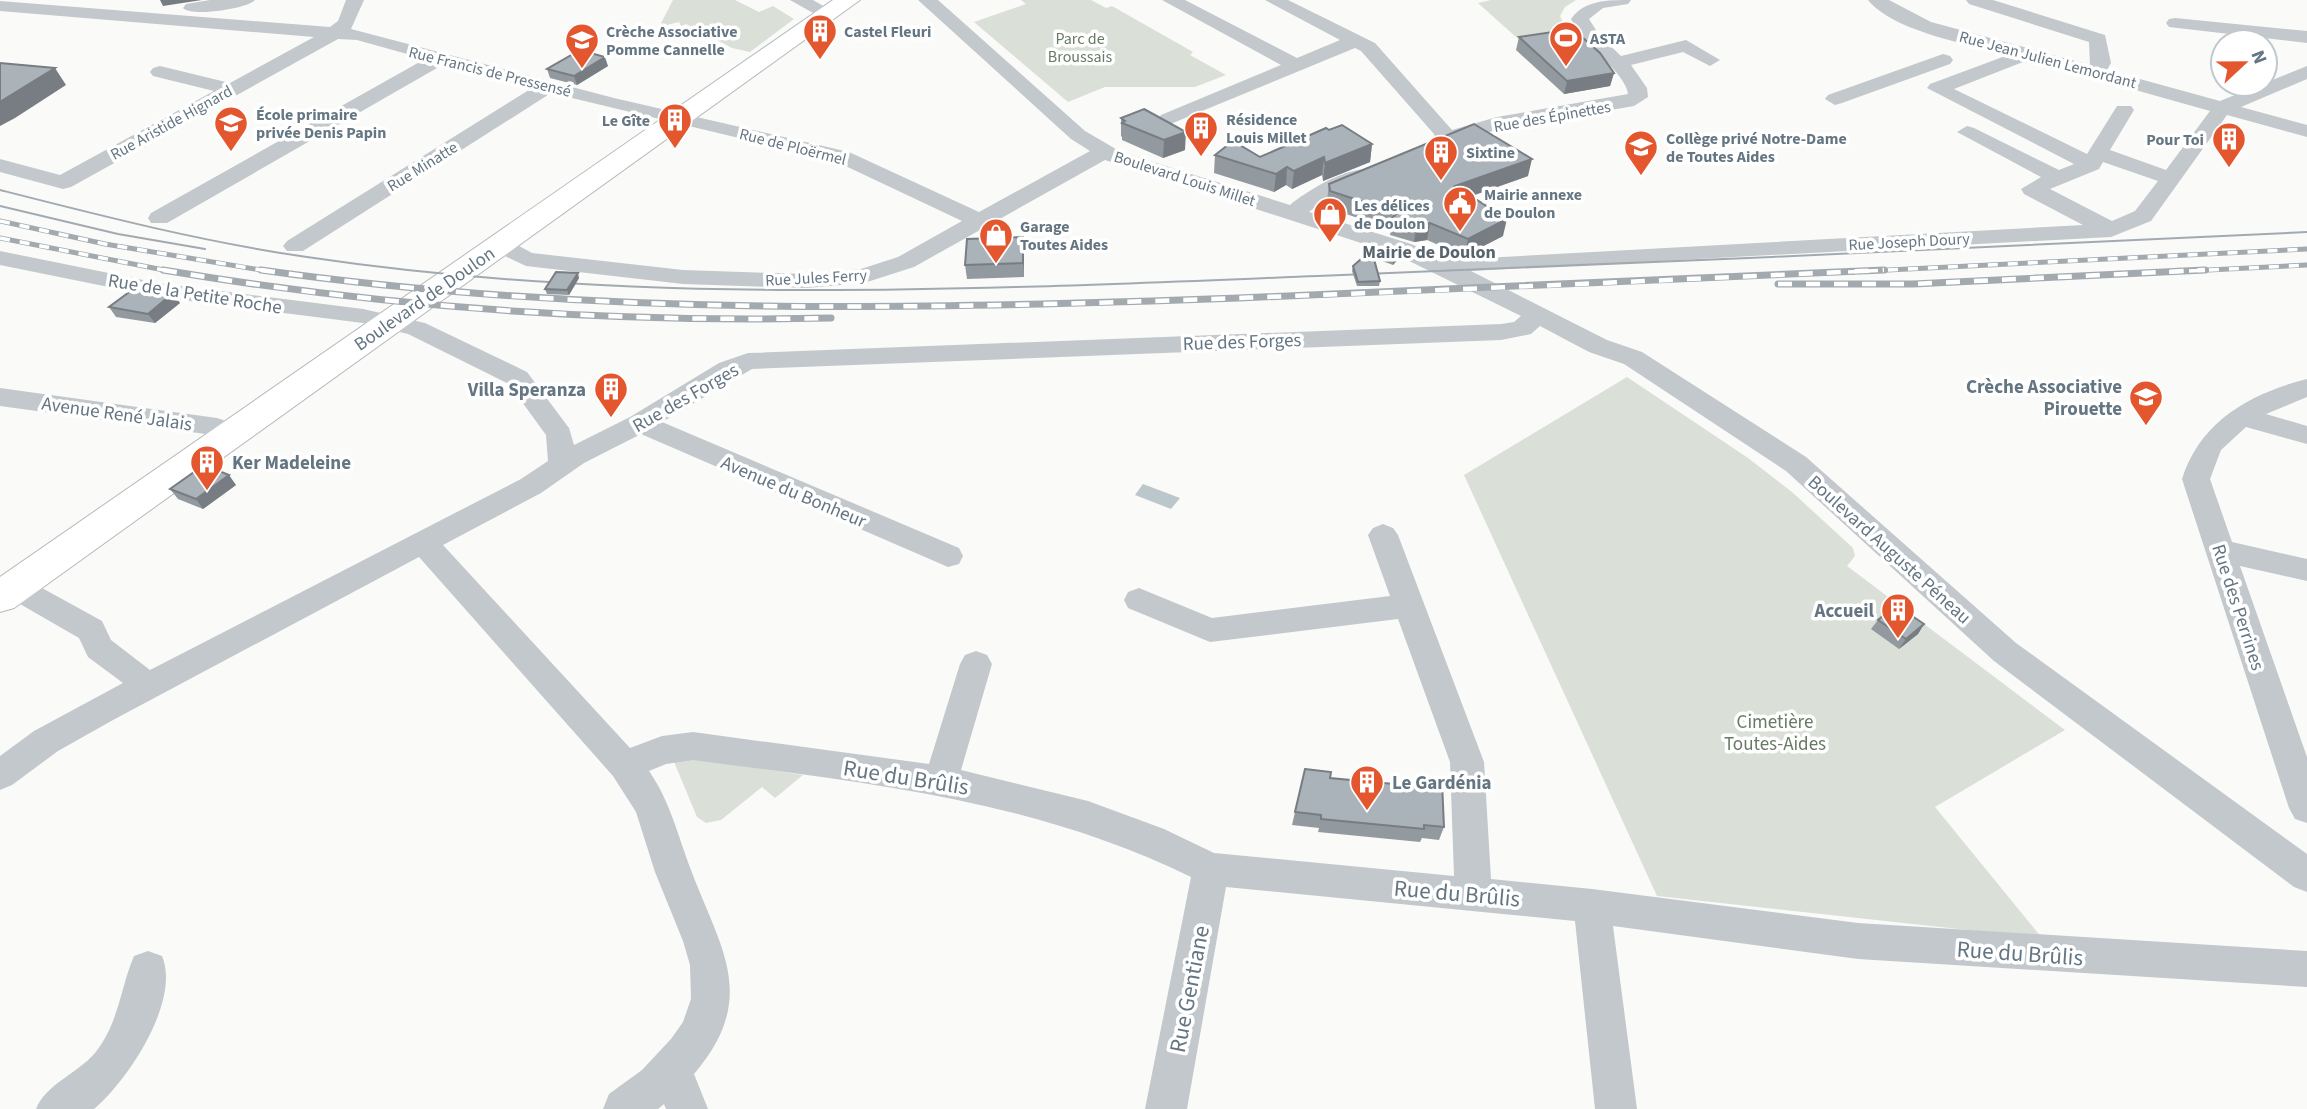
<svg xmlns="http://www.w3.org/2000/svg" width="2307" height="1109" font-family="'Source Sans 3',sans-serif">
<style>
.green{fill:#dadfd7}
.water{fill:#bbc7cb}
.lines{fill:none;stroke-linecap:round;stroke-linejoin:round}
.major-casing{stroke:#b5babe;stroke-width:2}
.minor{fill:#c3c8cc;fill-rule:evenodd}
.major{fill:#fff;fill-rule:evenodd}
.tram{stroke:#a2aab0;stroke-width:2}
.rail-far1-casing{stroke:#a2aab0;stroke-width:5}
.rail-casing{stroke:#a2aab0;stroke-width:7}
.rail-far1{stroke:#fff;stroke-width:3.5;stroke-dasharray:10;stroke-linecap:butt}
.rail{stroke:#fff;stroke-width:4.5;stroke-dasharray:14;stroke-linecap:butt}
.wall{fill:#929a9f}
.shaded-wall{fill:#777d82}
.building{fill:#aab3b9;stroke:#777d82;stroke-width:2}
.labels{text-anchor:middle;stroke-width:7;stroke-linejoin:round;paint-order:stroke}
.far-poi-label{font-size:16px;font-weight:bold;fill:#657683;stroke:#fff;text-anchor:start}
.far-park-label{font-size:16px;fill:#687a64;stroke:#fff}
.far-street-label{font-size:16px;fill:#657683;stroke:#fff}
.far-neighbourhood-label{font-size:18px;font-weight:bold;fill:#57646e;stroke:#fff}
.street-label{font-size:19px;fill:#657683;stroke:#fff}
.poi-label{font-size:19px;font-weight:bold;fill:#657683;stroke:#fff;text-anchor:end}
.park-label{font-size:19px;fill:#687a64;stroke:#fff}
.near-street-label{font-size:23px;fill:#657683;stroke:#fff}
</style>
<rect width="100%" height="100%" fill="#fafaf8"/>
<path class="green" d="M673 0H735L759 12 773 6 794 19 750 52 732 48 686 24 681 26 679 22 659 27Z
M1021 0H1091L1106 8 1112 6 1193 52 1190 55 1226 75 1195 87H1105L1068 102 974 22 1026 4Z
M1491 0H1576L1565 7 1560 16 1568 33 1526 46 1478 3Z
M1627 377 1748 458 1792 492 1853 548 1855 556 1847 566 2065 730 1935 807 2042 938 1657 896 1464 475Z
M672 757H684L803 775 775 798 762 787 721 820 706 823 697 817Z"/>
<path class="water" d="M1143 484 1180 498 1171 509 1135 495Z"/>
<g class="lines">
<g class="major-casing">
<path id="major" d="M833 0H860L14 608 0 612V577Z"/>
</g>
<path class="minor" d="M210 0H255C247 9 191 17 183 8L186 4Z
M346 0H364L351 29 614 98 849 152 979 212 1090 151 1071 139 918 0H938L1085 131 1121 152 1290 205C1307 191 1349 165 1372 170L1375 175 1372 180 1325 199 1309 212 1411 244 1447 260 2083 225 2024 194 2021 189 2041 177 1957 132 1967 126 1974 128 2059 170 2074 164 1927 88 1930 84 2008 55C1969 44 1894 32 1868 0H1889L1931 22 2090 65 2089 42 1969 4 1966 0H1993L2105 35 2111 63 2107 70 2220 101 2307 66V79L2241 107 2307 125V137L2227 115 2151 221 2111 237 1471 271 1607 340 1642 352 1806 457 2016 643 2307 854V892L2294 887 1994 661 1786 471 1624 364 1589 352 1540 326 1531 334 1501 340 752 369 662 422 959 548 963 556 959 564 948 567 641 434 584 463 541 493 443 545 630 748 662 736 693 732 929 764 960 664 965 655 976 651 987 655 992 664 961 770 1088 801 1164 829 1214 853 1454 876 1450 762 1398 619 1210 642 1128 608 1124 600 1128 592 1139 588 1212 618 1390 596 1368 535 1373 528 1383 524 1393 528 1398 535 1484 762 1491 879 1592 889 1858 923 2307 951V987L1858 959 1613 926 1637 1109H1595L1575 921 1226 887 1187 1109H1145L1191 877C1031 799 867 783 693 760L666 764 649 771C670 801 678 836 691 870 720 948 760 997 694 1074L708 1109H666L664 1104 658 1109H603L609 1094 642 1070 671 1039 683 1022 691 999 690 965 683 941 655 872 636 812 613 776 419 557 113 720 58 751 12 785 0 790V756L34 731 123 683 88 657 79 638 20 604 1 598V582L12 579 42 588 102 621 111 640 150 670 521 479 548 461 546 435 509 384 408 334 363 323 158 297 0 265V251L158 283 363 309 425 323 527 372 569 428 574 445 630 417 719 363 748 353 1501 324 1514 322 1521 316 1395 254 1105 160 914 267 864 283 806 288 683 284 526 266 492 250 488 245 492 240H508L532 253 683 270 806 274 861 269 898 257 962 221 835 161 551 93 303 251H287L283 246 287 241 532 88 444 64 167 223H151L148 218 151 213 425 59 357 40 338 39 71 187 63 189 0 172V159L60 175 214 91 153 76 150 72 153 68 160 66 230 83 314 37 0 11V1L330 27 338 21ZM2028 60 2210 111 2166 170 2110 150 2134 110 2131 106H2117L2087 154 1954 89ZM2103 162 2158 181 2135 211 2112 221 2050 189 2099 169Z
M790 0H813L837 14 834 18H822Z
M1162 0H1185L1297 58 1340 40 1265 0H1288L1375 43 1452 130 1497 117 1628 94C1626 73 1583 44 1571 19 1584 0 1607 0 1631 0L1628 4 1603 8 1589 19 1599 35 1621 56 1686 40 1720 60 1710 66 1683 52 1631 65 1647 88 1648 97 1634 106 1500 129 1444 145 1437 143 1434 134 1361 51 1355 48 1168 125 1161 123 1158 119 1161 115 1281 65Z
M2175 18 2307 31V43L2169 27 2166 23 2169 19Z
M1943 54 1950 56 1953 60 1950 64 1842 103 1835 105 1825 99 1828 95Z
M2307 379V397L2266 414 2307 426V444L2246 427 2221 450 2210 479 2232 542 2307 559V581L2240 566 2307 757V823L2295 819 2289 808 2182 479C2200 421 2251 393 2307 379Z
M0 388 217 418 243 427 247 433 243 439 233 442 213 435 0 406Z
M148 951 162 956C181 1000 128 1081 94 1109H36C46 1084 77 1074 95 1053 119 1023 120 989 134 956Z"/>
<use href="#major" class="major"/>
<path class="tram" d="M0 190C102 216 203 242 307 257 641 307 982 289 1318 276 1648 264 1977 247 2307 232
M0 206 118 234 205 249"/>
<g class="rail-far1-casing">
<path id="rail-far1" d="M0 221 105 244 273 272
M0 238 174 272
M1848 272 2307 249
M2169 272 2307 265"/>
</g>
<g class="rail-casing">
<path id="rail" d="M163 270C383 307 609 323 831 318
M261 270C586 316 912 310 1239 298 1454 290 1669 280 1884 270
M1778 284H1913L2205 270"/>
</g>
<use href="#rail-far1" class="rail-far1"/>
<use href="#rail" class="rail"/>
</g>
<path class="wall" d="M1519 37 1614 73 1610 86 1564 94 1516 50Z
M608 66 577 85 550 78 547 69Z
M1121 118 1185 150 1163 158 1122 140V137L1121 136Z
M1329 130 1372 144 1370 162 1323 181 1322 175 1292 189 1286 185 1274 192 1214 173 1215 155 1260 157Z
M1528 176 1471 196 1503 236 1464 256 1427 240 1414 242 1390 235 1391 229 1328 208 1327 201 1329 184Z
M1023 237 1024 277 967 279 965 265Z
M1376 246 1399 254 1398 259 1393 265 1374 258 1380 281 1379 286H1357L1352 271 1353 266Z
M579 278 569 295 547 294 545 289Z
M180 303 155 323 116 317 109 307Z
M236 485 203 509 178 499 170 489Z
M1878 620 1924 624 1918 634 1899 649 1871 629Z
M1330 778 1414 786 1415 779 1444 827 1439 840 1422 838 1420 842 1318 832 1319 828 1292 825 1295 812Z"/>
<path class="shaded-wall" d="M160 0H202L163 6Z
M605 57 608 66 577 85 574 76Z
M55 68 66 85 15 118 0 126V102Z
M1614 73 1610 86 1564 94 1567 81Z
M1186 132 1185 150 1163 158 1164 140Z
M1372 144 1370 162 1323 181 1325 163Z
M1324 157 1322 175 1292 189 1294 171Z
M1532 159 1528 176 1452 203 1455 186Z
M1287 167 1286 185 1274 192 1276 174Z
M1507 219 1503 236 1464 256 1468 239Z
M1430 223 1427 240 1414 242 1417 225Z
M1023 237 1024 251V277L1023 263Z
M1399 254 1398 259 1393 265V260Z
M578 273 579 278 569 295 567 290Z
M173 293 180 303 155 323 148 314Z
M229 475 236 485 203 509 196 499Z
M1924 624 1918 634 1899 649 1906 639Z"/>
<path class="building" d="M1573 29 1600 53 1614 73 1567 81 1519 37Z
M580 50 605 57 574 76 547 69Z
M0 63 55 68 0 102Z
M1144 109 1186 132 1164 140 1122 123 1125 121 1121 118Z
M1474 124 1532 159 1455 186 1507 219 1468 239 1430 223 1417 225 1393 217 1397 213 1330 191 1329 184Z
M1342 125 1372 144 1325 163 1324 157 1294 171 1287 167 1276 174 1215 155 1233 141 1260 157 1326 128 1329 130Z
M1023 237V263L965 265 967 239Z
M1376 246 1399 254 1393 260 1372 252 1380 281 1358 282 1353 266Z
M556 272 578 273 567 290 545 289Z
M136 287 173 293 148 314 109 307Z
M204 465 229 475 196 499 170 489Z
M1896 605 1924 624 1906 639 1878 620Z
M1305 769 1331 772 1330 778 1415 786V779L1442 782 1444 827 1424 825V829L1321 819V815L1295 812Z"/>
<defs>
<g id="building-pin" transform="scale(1.75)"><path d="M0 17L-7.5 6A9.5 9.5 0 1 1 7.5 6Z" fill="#e4572e" stroke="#fff"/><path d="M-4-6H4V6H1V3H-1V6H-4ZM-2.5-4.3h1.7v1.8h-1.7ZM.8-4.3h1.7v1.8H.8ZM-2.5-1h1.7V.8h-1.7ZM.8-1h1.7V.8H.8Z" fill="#fff"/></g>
<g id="stadium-pin" transform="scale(1.75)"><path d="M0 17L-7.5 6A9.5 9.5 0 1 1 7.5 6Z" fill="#e4572e" stroke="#fff"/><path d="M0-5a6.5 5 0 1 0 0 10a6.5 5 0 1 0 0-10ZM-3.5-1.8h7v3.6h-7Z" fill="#fff"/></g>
<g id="school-pin" transform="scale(1.75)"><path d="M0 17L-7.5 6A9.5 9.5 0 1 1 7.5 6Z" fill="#e4572e" stroke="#fff"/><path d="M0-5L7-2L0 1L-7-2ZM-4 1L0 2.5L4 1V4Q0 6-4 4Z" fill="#fff"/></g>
<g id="civic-pin" transform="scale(1.75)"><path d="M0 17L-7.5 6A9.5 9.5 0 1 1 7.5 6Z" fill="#e4572e" stroke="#fff"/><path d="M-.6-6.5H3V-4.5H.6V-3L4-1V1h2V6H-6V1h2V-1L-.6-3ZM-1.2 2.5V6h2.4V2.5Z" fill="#fff"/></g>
<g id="shop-pin" transform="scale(1.75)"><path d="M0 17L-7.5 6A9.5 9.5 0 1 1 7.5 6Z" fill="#e4572e" stroke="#fff"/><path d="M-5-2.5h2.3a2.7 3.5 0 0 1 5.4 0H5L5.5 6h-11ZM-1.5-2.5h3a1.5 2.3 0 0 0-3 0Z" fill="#fff"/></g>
</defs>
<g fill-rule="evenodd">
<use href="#building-pin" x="820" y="31"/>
<use href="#stadium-pin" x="1566" y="38"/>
<use href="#school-pin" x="582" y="40"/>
<use href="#building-pin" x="675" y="120"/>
<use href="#school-pin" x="231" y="123"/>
<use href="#building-pin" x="1201" y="128"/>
<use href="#building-pin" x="2229" y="139"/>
<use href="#school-pin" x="1641" y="147"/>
<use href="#building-pin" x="1441" y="152"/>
<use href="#civic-pin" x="1460" y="203"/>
<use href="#shop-pin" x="1330" y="214"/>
<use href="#shop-pin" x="996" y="235"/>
<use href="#building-pin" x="611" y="389"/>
<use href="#school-pin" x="2146" y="397"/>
<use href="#building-pin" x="207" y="462"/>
<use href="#building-pin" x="1898" y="610"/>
<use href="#building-pin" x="1367" y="782"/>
</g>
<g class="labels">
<g class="far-poi-label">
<text x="606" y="37">Crèche Associative<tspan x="606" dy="18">Pomme Cannelle</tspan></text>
<text x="844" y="37">Castel Fleuri</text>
<text x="1590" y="44">ASTA</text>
<text x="256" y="120">École primaire<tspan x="256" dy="18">privée Denis Papin</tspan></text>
<text x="1226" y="125">Résidence<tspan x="1226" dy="18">Louis Millet</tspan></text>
<text x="650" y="126" text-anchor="end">Le Gîte</text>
<text x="1666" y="144">Collège privé Notre-Dame<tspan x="1666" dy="18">de Toutes Aides</tspan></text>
<text x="2204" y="145" text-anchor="end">Pour Toi</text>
<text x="1466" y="158">Sixtine</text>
<text x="1484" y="200">Mairie annexe<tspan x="1484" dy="18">de Doulon</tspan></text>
<text x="1354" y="211">Les délices<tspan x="1354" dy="18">de Doulon</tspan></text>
<text x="1020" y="232">Garage<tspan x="1020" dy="18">Toutes Aides</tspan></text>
</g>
<g class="far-park-label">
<text x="1080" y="44">Parc de<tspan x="1080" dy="18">Broussais</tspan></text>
</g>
<g class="far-street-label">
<text transform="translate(2048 59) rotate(15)" y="6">Rue Jean Julien Lemordant</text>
<text transform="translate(490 71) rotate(14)" y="6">Rue Francis de Pressensé</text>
<text transform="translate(1552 116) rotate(-10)" y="6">Rue des Épinettes</text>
<text transform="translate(171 122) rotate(-29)" y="6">Rue Aristide Hignard</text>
<text transform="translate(793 146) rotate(14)" y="6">Rue de Ploërmel</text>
<text transform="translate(422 166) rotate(-32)" y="6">Rue Minatte</text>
<text transform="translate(1185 178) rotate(18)" y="6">Boulevard Louis Millet</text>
<text transform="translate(1909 241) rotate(-3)" y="6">Rue Joseph Doury</text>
<text transform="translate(816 277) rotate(-3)" y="6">Rue Jules Ferry</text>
</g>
<g class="far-neighbourhood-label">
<text x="1429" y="258">Mairie de Doulon</text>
</g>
<g class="street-label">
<text transform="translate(195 293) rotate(9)" y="7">Rue de la Petite Roche</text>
<text transform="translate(424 298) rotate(-35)" y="7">Boulevard de Doulon</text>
<text transform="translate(1242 341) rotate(-2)" y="7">Rue des Forges</text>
<text transform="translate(685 397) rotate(-30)" y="7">Rue des Forges</text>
<text transform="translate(117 413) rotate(8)" y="7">Avenue René Jalais</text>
<text transform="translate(794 491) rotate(23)" y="7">Avenue du Bonheur</text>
<text transform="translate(1890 549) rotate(42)" y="7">Boulevard Auguste Péneau</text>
<text transform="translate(2239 607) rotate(72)" y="7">Rue des Perrines</text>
</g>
<g class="poi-label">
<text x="2122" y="393">Crèche Associative<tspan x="2122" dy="22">Pirouette</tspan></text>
<text x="586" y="396">Villa Speranza</text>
<text x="232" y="469" text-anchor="start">Ker Madeleine</text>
<text x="1874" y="617">Accueil</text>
<text x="1392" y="789" text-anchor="start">Le Gardénia</text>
</g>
<g class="park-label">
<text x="1775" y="728">Cimetière<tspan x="1775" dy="22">Toutes-Aides</tspan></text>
</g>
<g class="near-street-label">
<text transform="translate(906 777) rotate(9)" y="8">Rue du Brûlis</text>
<text transform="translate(1457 893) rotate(5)" y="8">Rue du Brûlis</text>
<text transform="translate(2020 953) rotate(4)" y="8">Rue du Brûlis</text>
<text transform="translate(1189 989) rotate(-79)" y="8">Rue Gentiane</text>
</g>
</g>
<g transform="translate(2244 63) rotate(68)"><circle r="33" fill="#ffffff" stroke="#c1c8cd" stroke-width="2"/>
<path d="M0-5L12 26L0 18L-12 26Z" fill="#e4572e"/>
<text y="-10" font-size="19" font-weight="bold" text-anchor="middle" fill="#657683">N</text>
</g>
</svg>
